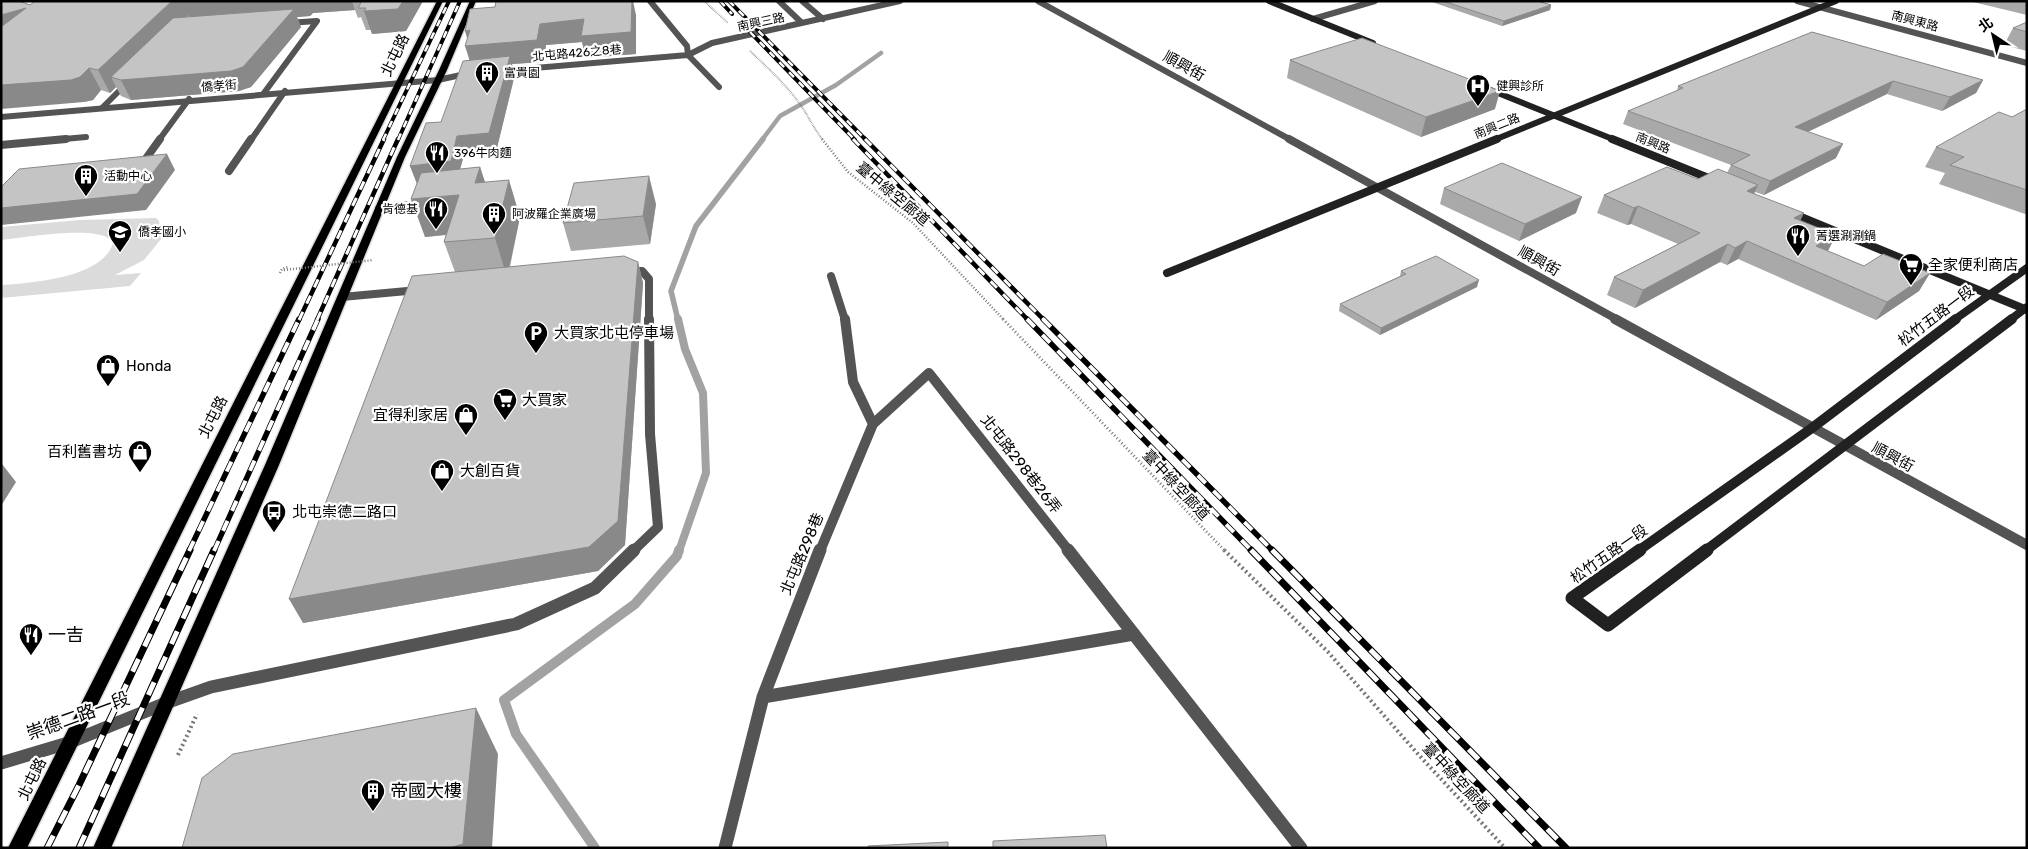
<svg xmlns="http://www.w3.org/2000/svg" width="2028" height="849" font-family="Rubik,'Noto Sans TC',sans-serif">
<style>
.green{fill:#dbdbdb}
.lines{fill:none;stroke-linecap:round;stroke-linejoin:round}
.stream-far3{stroke:#a2a2a2;stroke-width:4.5}
.stream-far2{stroke:#a2a2a2;stroke-width:5.5}
.stream-far1{stroke:#a2a2a2;stroke-width:8}
.stream{stroke:#a2a2a2;stroke-width:10}
.primary-casing{stroke:#dbdbdb;stroke-width:3}
.path-far3{stroke:#767676;stroke-width:2;stroke-dasharray:0.5 1;stroke-linecap:butt}
.path-far2{stroke:#767676;stroke-width:2.5;stroke-dasharray:1 2;stroke-linecap:butt}
.path-far1{stroke:#767676;stroke-width:3;stroke-dasharray:1 2.5;stroke-linecap:butt}
.path{stroke:#767676;stroke-width:4;stroke-dasharray:2 3;stroke-linecap:butt}
.lane-far3{stroke:#545454;stroke-width:6}
.lane-far2{stroke:#545454;stroke-width:8}
.lane-far1{stroke:#545454;stroke-width:10}
.lane{stroke:#545454;stroke-width:13}
.street-far3{stroke:#545454;stroke-width:6}
.street-far2{stroke:#545454;stroke-width:8}
.street-far1{stroke:#545454;stroke-width:10}
.street{stroke:#545454;stroke-width:13}
.secondary-far3{stroke:#212121;stroke-width:6}
.secondary-far2{stroke:#212121;stroke-width:8}
.secondary-far1{stroke:#212121;stroke-width:10}
.secondary{stroke:#212121;stroke-width:13}
.primary{fill:#000;fill-rule:evenodd}
.rail-far3-casing{stroke:#000;stroke-width:4}
.rail-far2-casing{stroke:#000;stroke-width:4.5}
.rail-far1-casing{stroke:#000;stroke-width:5.5}
.rail-casing{stroke:#000;stroke-width:7}
.rail-far3{stroke:#fff;stroke-width:2.5;stroke-dasharray:7;stroke-linecap:butt}
.rail-far2{stroke:#fff;stroke-width:3;stroke-dasharray:9;stroke-linecap:butt}
.rail-far1{stroke:#fff;stroke-width:4;stroke-dasharray:11;stroke-linecap:butt}
.rail{stroke:#fff;stroke-width:5;stroke-dasharray:14;stroke-linecap:butt}
.path-bridge{stroke:#767676;stroke-width:2.5;stroke-dasharray:1 2;stroke-linecap:butt}
.wall{fill:#a9a9a9}
.shaded-wall{fill:#898989;fill-rule:evenodd}
.building{fill:#c4c4c4;stroke:#898989}
.labels{text-anchor:middle;stroke-width:4.5;stroke-linejoin:round;paint-order:stroke}
.far-street-label{font-size:12px;fill:#000;stroke:#fff}
.far-poi-label{font-size:12px;fill:#000;stroke:#fff;text-anchor:start}
.street-label{font-size:15px;fill:#000;stroke:#fff}
.poi-label{font-size:15px;fill:#000;stroke:#fff;text-anchor:start}
.near-poi-label{font-size:18px;fill:#000;stroke:#fff;text-anchor:start}
.near-street-label{font-size:18px;fill:#000;stroke:#fff}
</style>
<rect width="100%" height="100%" fill="#fff"/>
<path class="green" d="M156 218 159 221 161 239 144 260 115 275 141 273 130 286 1 298V285C31 283 103 278 113 243 104 223 22 238 1 240V227L80 220Z"/>
<g class="lines">
<path class="stream-far3" d="M762 140 780 116 836 85 881 53"/>
<path class="stream-far2" d="M678 320 671 291 696 226 763 139"/>
<path class="stream-far1" d="M678 319 685 349 703 393 706 473 679 551"/>
<path class="stream" d="M595 848 516 734 504 700 635 604 677 556 679 550"/>
<g class="primary-casing">
<path id="primary" d="M437 1H443L27 848H8Z
M470 1H476L447 70 405 157 279 465 111 848H93L265 465 397 157 439 70Z"/>
</g>
<path class="path-far3" d="M704 1 728 23
M750 51C769 69 789 87 804 110 810 120 815 130 823 140"/>
<path class="path-far2" d="M822 139 848 172 913 223 1004 320
M280 273 282 269 288 267"/>
<path class="path-far1" d="M1003 319 1225 551"/>
<path class="path" d="M1224 550 1328 652 1417 753 1505 848
M47 727 57 717
M178 755 197 714"/>
<path class="lane-far3" d="M650 1 687 46 688 55
M500 71 688 55 719 87
M438 80 470 73
M264 93 317 21 287 23
M102 108 127 83
M53 140 86 137
M159 140 189 99
M251 140 285 91"/>
<path class="lane-far2" d="M1 145 66 139
M142 164 160 139
M229 171 251 139
M379 209 426 203
M627 271H642L649 279V320
M831 276 845 320
M342 297 418 290"/>
<path class="lane-far1" d="M873 424 929 373 1069 551
M633 551 658 527 650 434 649 319
M820 551 873 424 853 382 845 319"/>
<path class="lane" d="M1068 550 1301 848
M763 697 1134 634
M166 703 211 687 516 624 595 588 634 550
M725 848 763 697 820 550"/>
<path class="street-far3" d="M779 1 802 23
M802 1 823 19
M1038 1 1291 140
M1797 1 2027 63
M1313 19 1375 1
M688 55 712 43 900 1
M1 117 438 80"/>
<path class="street-far2" d="M1289 139 1618 320"/>
<path class="street-far1" d="M1615 319 2027 545"/>
<path class="street" d="M1 763 68 743 166 703"/>
<path class="secondary-far3" d="M1269 1 1373 43
M1488 89 1615 140
M1494 140 1836 1"/>
<path class="secondary-far2" d="M1612 139 1716 181
M1789 212 2027 310
M1167 273 1497 139
M1954 320 2027 268
M2010 320 2027 307"/>
<path class="secondary-far1" d="M1638 551 1812 428 1956 319
M1705 551 2012 319"/>
<path class="secondary" d="M1640 550 1572 598 1608 625 1707 550"/>
<use href="#primary" class="primary"/>
<g class="rail-far3-casing">
<path id="rail-far3" d="M720 1 732 14
M729 1 866 140
M750 32 855 140
M383 140 449 1
M398 140 460 1"/>
</g>
<g class="rail-far2-casing">
<path id="rail-far2" d="M853 139 1028 320
M865 139 1044 320
M299 320 384 139
M317 320 398 139"/>
</g>
<g class="rail-far1-casing">
<path id="rail-far1" d="M1027 319 1252 551
M1043 319 1273 551
M189 551 299 319
M214 551 318 319"/>
</g>
<g class="rail-casing">
<path id="rail" d="M1251 550 1539 848
M1272 550 1566 848
M47 848 79 785 190 550
M79 848 214 550"/>
</g>
<use href="#rail-far3" class="rail-far3"/>
<use href="#rail-far2" class="rail-far2"/>
<use href="#rail-far1" class="rail-far1"/>
<use href="#rail" class="rail"/>
<path class="path-bridge" d="M284 270 373 260"/>
</g>
<path class="wall" d="M35 1H423L406 31 372 34 371 30H366L361 17 358 18 355 10 313 13 310 16 297 17 301 27 251 87 239 91 131 100 121 96 116 87 110 93 101 90 93 100 84 102 30 5Z
M1429 1H1538L1551 5 1550 10 1502 26Z
M1969 1H2027V15Z
M495 7 636 15V54L586 58 582 42 546 45 543 62 512 64 515 74 496 152 464 155 460 169 480 167 485 182 520 217 510 267 638 262 643 283 625 545 598 571 303 623 455 272 444 242 446 235 425 237 417 184 410 166 441 122 469 60Z
M2027 22V51L2004 45 2013 28Z
M1812 32 1983 80 1976 93 1942 111 1887 94 1808 132 1836 158 1764 195 1755 192 1754 193 1800 221 1827 251 1864 266 1930 273 1919 291 1876 320 1738 259 1727 265 1720 262 1635 308 1607 295 1614 277 1678 244 1631 224 1627 225 1597 213 1604 195 1698 179 1727 173 1731 165 1623 124 1628 111 1677 91 1678 86Z
M1290 60 1495 109 1421 137 1287 78Z
M2027 109V213L2025 214 1939 184 1945 173 1925 167 1936 147 2012 117Z
M1444 188 1576 213 1519 241 1440 204Z
M656 204 650 244 571 251 563 223Z
M1401 271 1477 287 1380 335 1339 311 1340 304 1400 276Z"/>
<path class="shaded-wall" d="M172 1H352L355 10 313 13 310 16 297 17 301 27 251 87 239 91 131 100 121 80 111 77 116 87 110 93 98 70ZM188 15 193 25 124 80Z
M403 1H423L406 31 372 34 364 11Z
M553 1H633L636 15V54L586 58 582 42 546 45 543 62 512 64 515 74 496 152 464 155 457 181 418 186 410 166 451 161 472 68 465 46 469 45 465 31 540 24Z
M1551 5 1550 10 1502 26 1504 21Z
M26 8 1 39V15Z
M89 68 101 90 93 100 84 102 1 109V85Z
M1983 80 1976 93 1942 111 1950 97Z
M1893 81 1887 94 1788 141 1795 127Z
M1500 91 1495 109 1421 137 1426 117Z
M1843 144 1836 158 1764 195 1770 181Z
M167 154 175 170 146 210 1 225V208Z
M480 167 492 204 475 183Z
M649 176 656 204 650 244 643 216Z
M509 180 520 217 507 277 495 238Z
M1758 185 1750 202 1747 191Z
M459 195 472 232 425 237 411 199Z
M1582 197 1576 213 1519 241 1525 224Z
M1638 206 1631 224 1627 225 1634 208Z
M1804 213 1796 230 1794 218Z
M1836 235 1827 253 1816 246Z
M1747 241 1738 259 1727 265 1735 248Z
M1728 244 1720 262 1635 308 1643 290Z
M638 262 643 283 625 545 598 571 303 623 289 599Z
M1930 273 1919 291 1876 320 1887 302Z
M1479 280 1477 287 1380 335 1381 328Z
M2 464 16 482 1 506V465Z
M476 708 498 754 492 848H449Z"/>
<path class="building" d="M1 1H19L30 5 35 1H172L98 70 89 68 80 77 71 80 1 85V27L26 8 1 15Z
M362 1H403L398 9 364 11 366 8H358Z
M496 1H632L631 32 581 36 584 19 540 24 537 40 465 46 470 30 465 31 470 9 495 7Z
M1443 1H1538L1551 5 1504 21Z
M294 9 243 67 231 71 121 80 111 77 173 18Z
M2027 22V32L2013 28Z
M1812 32 1983 80 1950 97 1893 81 1795 127 1843 144 1770 181 1731 165 1750 155 1628 111 1683 88 1678 86Z
M1362 38 1500 91 1426 117 1290 60Z
M510 56 489 133 457 136 451 161 410 166 426 123 441 122 463 61Z
M2027 109V190L1950 165 1964 157 1936 147 1999 112 2012 117Z
M167 154 137 194 1 208V187L19 169Z
M1502 163 1582 197 1525 224 1444 188Z
M480 167 475 183 509 180 495 238 444 242 459 195 411 199 421 173Z
M1667 167 1698 179 1718 169 1758 185 1747 191 1804 213 1794 218 1836 235 1816 246 1864 266 1883 254 1930 273 1887 302 1747 241 1735 248 1728 244 1643 290 1614 277 1700 233 1638 206 1634 208 1604 195Z
M649 176 643 216 563 223 574 183Z
M624 256 638 262 618 521 589 547 289 599 412 276Z
M1436 256 1479 280 1381 328 1340 304 1406 274 1401 271Z
M476 708 463 844 449 848H182L202 778 233 754Z
M1105 835 1107 848H993V841Z
M948 842V848H868V846Z"/>
<defs>
<g id="building-pin" transform="scale(1.25)"><path d="M0 17L-7.5 6A9.5 9.5 0 1 1 7.5 6Z" fill="#000" stroke="#fff"/><path d="M-4-6H4V6H1V3H-1V6H-4ZM-2.5-4.3h1.7v1.8h-1.7ZM.8-4.3h1.7v1.8H.8ZM-2.5-1h1.7V.8h-1.7ZM.8-1h1.7V.8H.8Z" fill="#fff"/></g>
<g id="hospital-pin" transform="scale(1.25)"><path d="M0 17L-7.5 6A9.5 9.5 0 1 1 7.5 6Z" fill="#000" stroke="#fff"/><path d="M-5-5h3v3.5h4V-5h3V5h-3V1.5h-4V5h-3Z" fill="#fff"/></g>
<g id="restaurant-pin" transform="scale(1.25)"><path d="M0 17L-7.5 6A9.5 9.5 0 1 1 7.5 6Z" fill="#000" stroke="#fff"/><path d="M-5-6h1v4h1v-4h1v4h1v-4h1v5L-1.5 .5V6h-2V.5L-5-1ZM5-6V6H3V1.5H1.5Q1.5-4 5-6Z" fill="#fff"/></g>
<g id="school-pin" transform="scale(1.25)"><path d="M0 17L-7.5 6A9.5 9.5 0 1 1 7.5 6Z" fill="#000" stroke="#fff"/><path d="M0-5L7-2L0 1L-7-2ZM-4 1L0 2.5L4 1V4Q0 6-4 4Z" fill="#fff"/></g>
<g id="supermarket-pin" transform="scale(1.25)"><path d="M0 17L-7.5 6A9.5 9.5 0 1 1 7.5 6Z" fill="#000" stroke="#fff"/><path d="M-6-5.5h2.5l.6 2H6L4.5 2H-2.5L-4.4-4H-6ZM-1.5 3.2a1.3 1.3 0 1 0 .1 0ZM3 3.2a1.3 1.3 0 1 0 .1 0Z" fill="#fff"/></g>
<g id="parking-pin" transform="scale(1.25)"><path d="M0 17L-7.5 6A9.5 9.5 0 1 1 7.5 6Z" fill="#000" stroke="#fff"/><path d="M-3.5-5.5H1a3.5 3.5 0 0 1 0 7H-1V5.5H-3.5ZM-1-3.4V-.6H.8a1.4 1.4 0 0 0 0-2.8Z" fill="#fff"/></g>
<g id="shop-pin" transform="scale(1.25)"><path d="M0 17L-7.5 6A9.5 9.5 0 1 1 7.5 6Z" fill="#000" stroke="#fff"/><path d="M-5-2.5h2.3a2.7 3.5 0 0 1 5.4 0H5L5.5 6h-11ZM-1.5-2.5h3a1.5 2.3 0 0 0-3 0Z" fill="#fff"/></g>
<g id="bus-pin" transform="scale(1.25)"><path d="M0 17L-7.5 6A9.5 9.5 0 1 1 7.5 6Z" fill="#000" stroke="#fff"/><path d="M-5-6H5V4H4V6H2V4H-2V6H-4V4H-5ZM-3.5-4V0h7V-4ZM-3.5 1.2v1.5H-2V1.2ZM2 1.2v1.5H3.5V1.2Z" fill="#fff"/></g>
</defs>
<g fill-rule="evenodd">
<use href="#building-pin" x="487" y="73"/>
<use href="#hospital-pin" x="1478" y="86"/>
<use href="#restaurant-pin" x="437" y="153"/>
<use href="#building-pin" x="86" y="176"/>
<use href="#restaurant-pin" x="436" y="209"/>
<use href="#building-pin" x="494" y="214"/>
<use href="#school-pin" x="120" y="232"/>
<use href="#restaurant-pin" x="1798" y="236"/>
<use href="#supermarket-pin" x="1911" y="265"/>
<use href="#parking-pin" x="536" y="333"/>
<use href="#shop-pin" x="108" y="366"/>
<use href="#supermarket-pin" x="505" y="400"/>
<use href="#shop-pin" x="466" y="415"/>
<use href="#shop-pin" x="140" y="452"/>
<use href="#shop-pin" x="442" y="471"/>
<use href="#bus-pin" x="274" y="512"/>
<use href="#restaurant-pin" x="31" y="635"/>
<use href="#building-pin" x="373" y="791"/>
</g>
<g class="labels">
<g class="far-street-label">
<text transform="translate(1915 21) rotate(15)" y="4">南興東路</text>
<text transform="translate(761 22) rotate(-12)" y="4">南興三路</text>
<text transform="translate(577 53) rotate(-5)" y="4">北屯路426之8巷</text>
<text transform="translate(219 86) rotate(-5)" y="4">僑孝街</text>
<text transform="translate(1497 126) rotate(-22)" y="4">南興二路</text>
<text transform="translate(1653 143) rotate(22)" y="4">南興路</text>
</g>
<g class="far-poi-label">
<text x="504" y="77">富貴園</text>
<text x="1496" y="90">健興診所</text>
<text x="454" y="157">396牛肉麵</text>
<text x="104" y="180">活動中心</text>
<text x="418" y="213" text-anchor="end">肯德基</text>
<text x="512" y="218">阿波羅企業廣場</text>
<text x="138" y="236">僑孝國小</text>
<text x="1816" y="240">菁選涮涮鍋</text>
</g>
<g class="street-label">
<text transform="translate(395 55) rotate(-64)" y="5">北屯路</text>
<text transform="translate(1184 66) rotate(29)" y="5">順興街</text>
<text transform="translate(893 194) rotate(40)" y="5">臺中綠空廊道</text>
<text transform="translate(1539 261) rotate(29)" y="5">順興街</text>
<text transform="translate(1936 316) rotate(-37)" y="5">松竹五路一段</text>
<text transform="translate(213 417) rotate(-63)" y="5">北屯路</text>
<text transform="translate(1893 457) rotate(28)" y="5">順興街</text>
<text transform="translate(1021 464) rotate(52)" y="5">北屯路298巷26弄</text>
<text transform="translate(1176 485) rotate(47)" y="5">臺中綠空廊道</text>
<text transform="translate(802 554) rotate(-67)" y="5">北屯路298巷</text>
<text transform="translate(1609 554) rotate(-35)" y="5">松竹五路一段</text>
<text transform="translate(1456 778) rotate(47)" y="5">臺中綠空廊道</text>
<text transform="translate(32 779) rotate(-64)" y="5">北屯路</text>
</g>
<g class="poi-label">
<text x="1928" y="270">全家便利商店</text>
<text x="554" y="338">大買家北屯停車場</text>
<text x="126" y="371">Honda</text>
<text x="522" y="405">大買家</text>
<text x="448" y="420" text-anchor="end">宜得利家居</text>
<text x="122" y="457" text-anchor="end">百利舊書坊</text>
<text x="460" y="476">大創百貨</text>
<text x="292" y="517">北屯崇德二路口</text>
</g>
<g class="near-poi-label">
<text x="48" y="641">一吉</text>
<text x="390" y="797">帝國大樓</text>
</g>
<g class="near-street-label">
<text transform="translate(78 716) rotate(-20)" y="6">崇德二路一段</text>
</g>
</g>
<rect width="2028" height="849" fill="none" stroke="#000000" stroke-width="5"/>
<g transform="translate(1993 35) rotate(325)" stroke="#ffffff" stroke-width="4" paint-order="stroke">
<path d="M0-4L9 19L0 12L-9 19Z" fill="#000000"/>
<text y="-8" font-size="14" font-weight="bold" text-anchor="middle" fill="#000000">北</text>
</g>
</svg>
